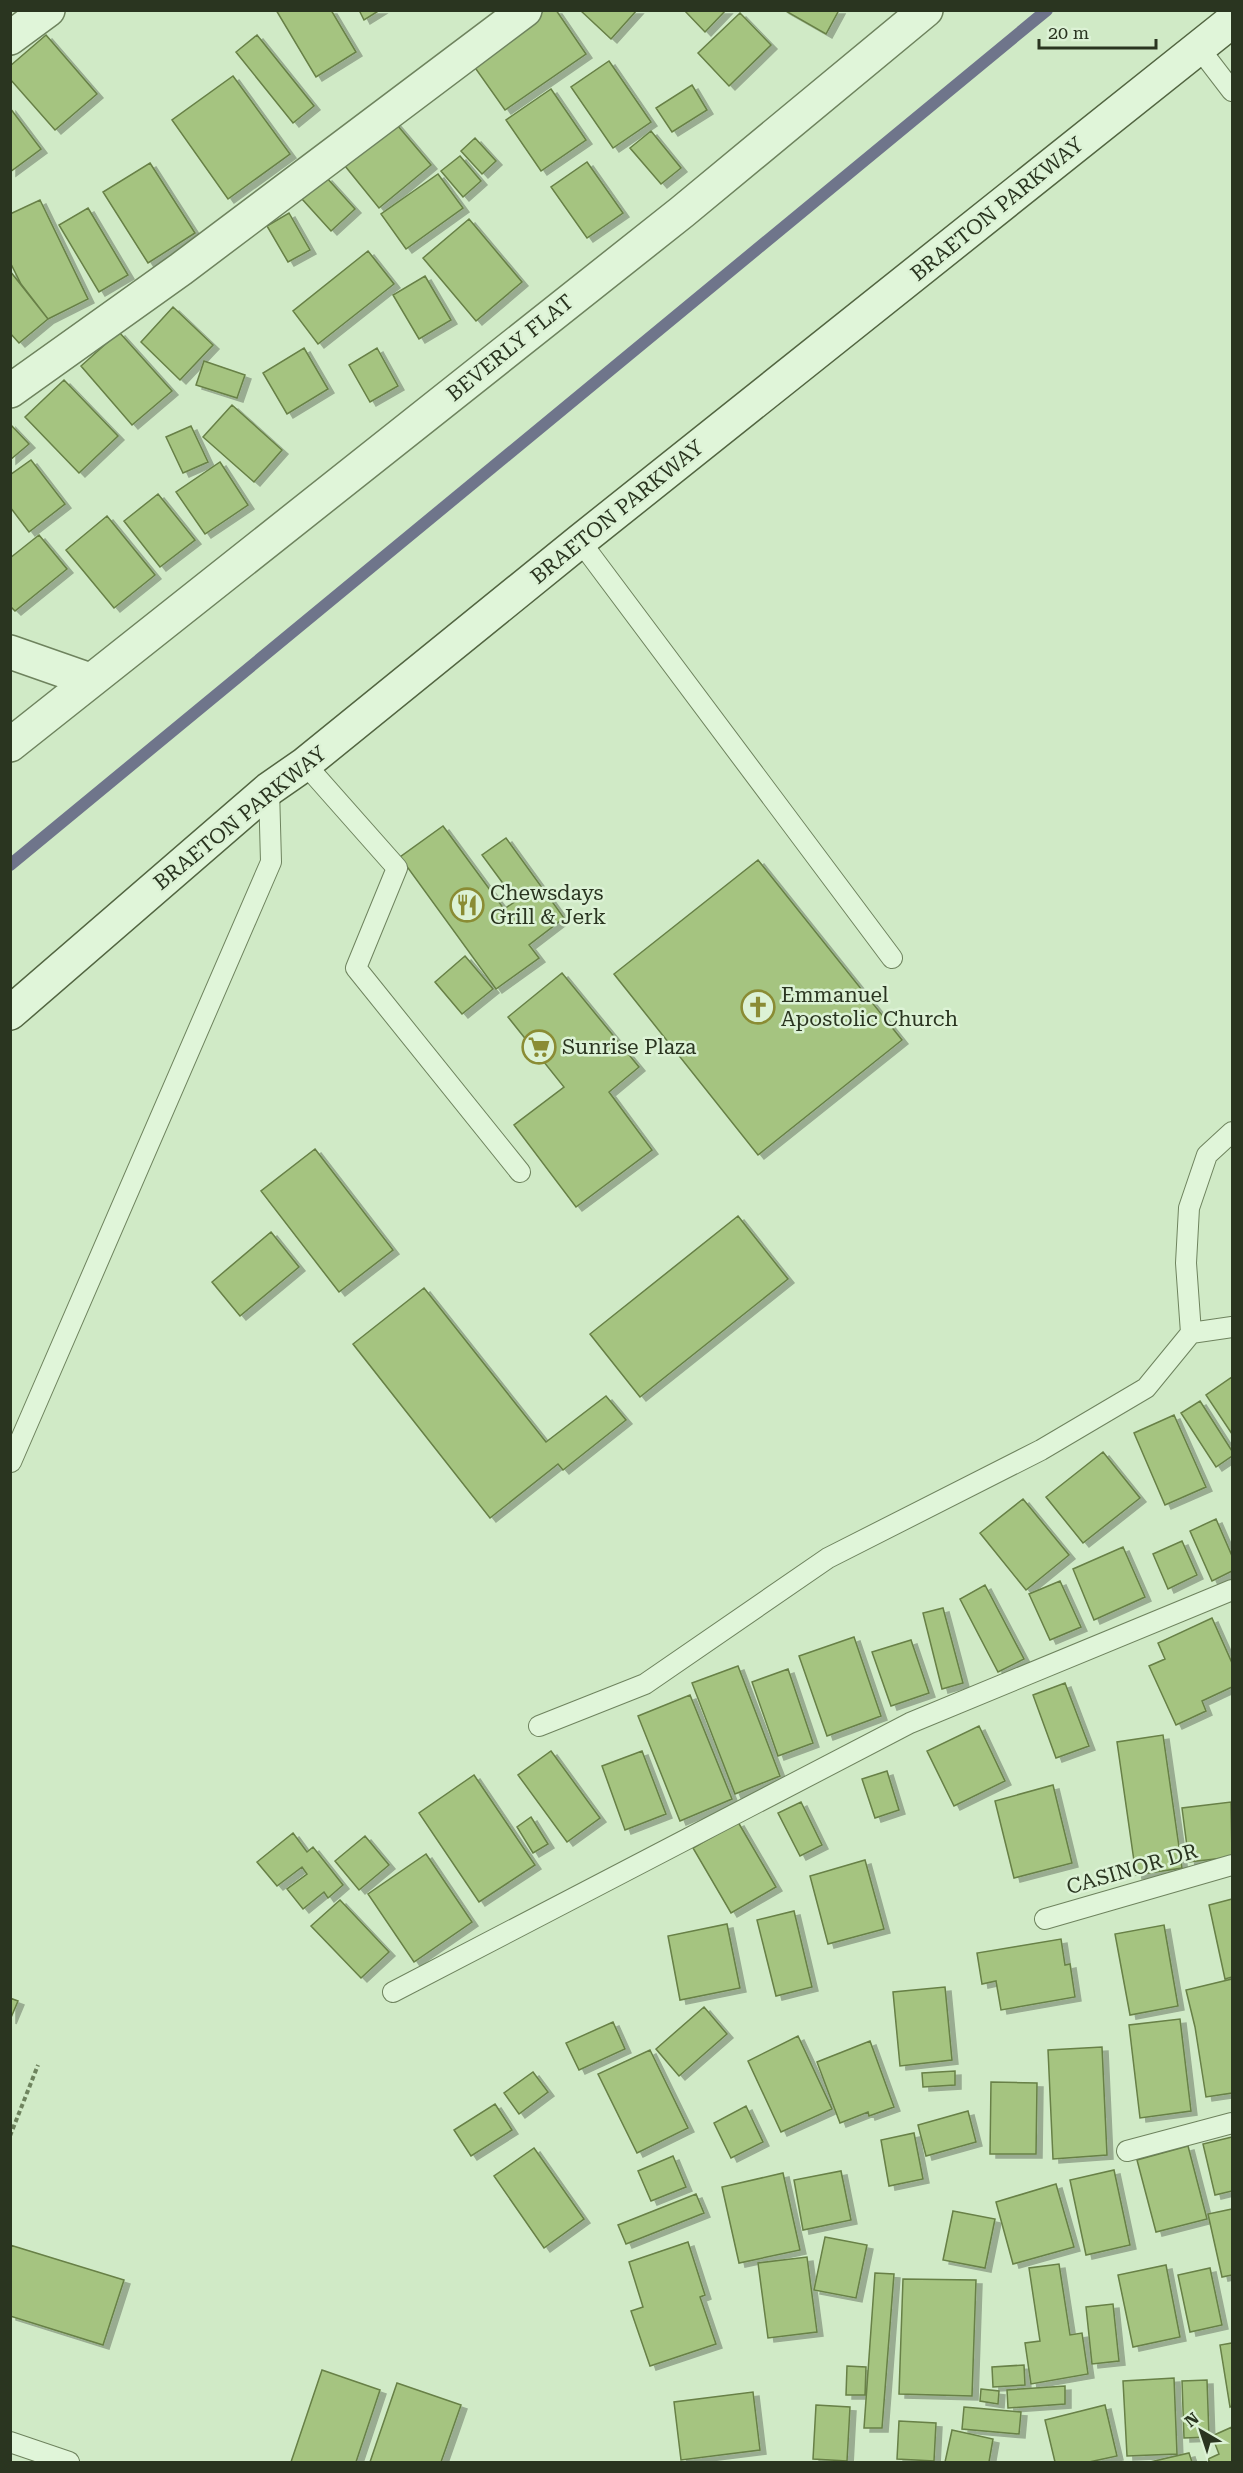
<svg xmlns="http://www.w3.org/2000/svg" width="1243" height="2473" font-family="'Roboto Serif',serif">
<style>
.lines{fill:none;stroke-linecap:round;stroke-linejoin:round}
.stream{stroke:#6f758b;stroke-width:12}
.building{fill:#a5c480;stroke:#678046;stroke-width:1.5;filter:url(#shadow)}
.lane-casing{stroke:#6e835e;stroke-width:22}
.street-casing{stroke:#6e835e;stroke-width:36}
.secondary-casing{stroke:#526541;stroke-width:36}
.path{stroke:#6e835e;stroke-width:4;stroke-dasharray:4.5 3;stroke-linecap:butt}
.lane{stroke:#e0f5d9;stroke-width:20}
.street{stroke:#e0f5d9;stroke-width:33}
.secondary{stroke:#e0f5d9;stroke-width:33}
.labels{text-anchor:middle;stroke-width:5;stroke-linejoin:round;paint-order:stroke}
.street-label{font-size:21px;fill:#2a3520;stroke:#dcf2d5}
.poi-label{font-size:21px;fill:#2a3520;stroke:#dcf2d5;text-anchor:start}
</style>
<defs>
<filter id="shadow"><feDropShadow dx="6" dy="4" stdDeviation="0" flood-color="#0004"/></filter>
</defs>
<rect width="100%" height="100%" fill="#d0eac6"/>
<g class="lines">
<path class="stream" d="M10 865 1047 10"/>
</g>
<path class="building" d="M276 10H331L356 52 316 77Z
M359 10H380L364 20Z
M545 10H556L586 54 505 110 471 62Z
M580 10H637L611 39Z
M684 10H726L705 32Z
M784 10H839L826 34Z
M740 13 771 45 729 86 698 53Z
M46 35 97 94 55 130 10 79V66Z
M257 35 314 106 293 123 236 52Z
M609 61 651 122 613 148 571 87Z
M233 76 290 154 228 199 172 120Z
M692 85 707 110 672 132 656 108Z
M551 89 586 140 541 171 506 120Z
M10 108 41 149 10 172Z
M392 119 431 165 379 208 341 161Z
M651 131 681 168 661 184 630 148Z
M475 138 496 161 482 174 461 151Z
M460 156 481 181 463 197 441 171Z
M587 162 623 213 587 238 551 187Z
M150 163 195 233 148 263 103 192Z
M438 174 463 208 406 249 381 214Z
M326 177 355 209 331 231 302 199Z
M40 200 88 299 48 319 21 284 10 262V214Z
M88 208 128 275 99 292 59 225Z
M289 213 310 250 288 262 267 226Z
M469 219 522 282 476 321 423 258Z
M368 251 394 284 318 344 293 311Z
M10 271 48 319 19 343 10 333Z
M425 276 451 320 419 339 393 295Z
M173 307 213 345 180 380 141 342Z
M119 332 172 391 132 425 81 366Z
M304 348 328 389 287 414 263 373Z
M377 348 398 386 370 402 349 365Z
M204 361 245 375 237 398 196 385Z
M64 380 118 436 79 473 25 417Z
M232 405 282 450 254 482 203 437Z
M10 424 29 444 10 460Z
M191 426 208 462 183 473 166 437Z
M31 460 65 504 29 532 10 507V475Z
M220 462 248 505 205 534 176 492Z
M158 494 195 540 160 567 124 521Z
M107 516 155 575 114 608 66 550Z
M39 535 67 569 15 611 10 606V558Z
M443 826 504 909 516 901 482 855 506 838 564 918 529 945 539 958 496 989 400 857Z
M758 860 902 1040 758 1155 614 974Z
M465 956 493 989 462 1014 435 982Z
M562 973 639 1067 609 1092 652 1150 576 1207 514 1125 564 1087 508 1017Z
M315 1149 393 1250 339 1292 261 1191Z
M738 1216 788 1279 640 1397 590 1334Z
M271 1232 299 1267 240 1316 212 1282Z
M424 1288 546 1442 606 1396 626 1420 563 1470 558 1464 490 1518 353 1344Z
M1232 1377V1434L1206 1395Z
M1200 1401 1232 1451V1456L1216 1467 1181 1413Z
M1174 1415 1206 1487 1165 1505 1134 1433Z
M1103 1452 1140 1498 1083 1543 1046 1497Z
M1023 1499 1069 1555 1026 1590 980 1533Z
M1216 1519 1232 1556V1571L1212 1581 1190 1531Z
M1182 1541 1197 1575 1168 1589 1153 1554Z
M1123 1547 1145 1597 1094 1620 1073 1569Z
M1060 1581 1081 1627 1050 1640 1029 1594Z
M985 1585 1024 1659 998 1672 960 1599Z
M943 1608 963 1683 942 1689 923 1613Z
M1212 1618 1232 1663V1687L1202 1701 1206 1711 1176 1725 1149 1666 1165 1659 1158 1643Z
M854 1637 881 1716 827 1736 799 1656Z
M911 1640 929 1693 891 1706 872 1652Z
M738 1666 780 1776 735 1794 692 1683Z
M788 1669 813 1743 778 1756 752 1682Z
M1065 1683 1089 1746 1056 1758 1033 1695Z
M690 1695 732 1799 680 1821 638 1716Z
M979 1726 1005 1781 954 1806 927 1751Z
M1163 1735 1182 1868 1136 1875 1117 1742Z
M551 1751 600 1818 567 1842 518 1775Z
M642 1751 666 1814 625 1830 602 1766Z
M887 1771 899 1810 875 1818 862 1779Z
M474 1775 535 1865 479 1902 419 1813Z
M1053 1785 1072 1863 1014 1878 995 1801Z
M801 1802 822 1845 800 1856 778 1813Z
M1231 1802 1232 1857 1189 1862 1182 1808Z
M531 1817 548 1844 533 1853 517 1827Z
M738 1822 776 1887 731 1913 693 1848Z
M293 1833 307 1852 313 1847 343 1885 328 1898 324 1892 303 1909 287 1889 307 1874 302 1867 277 1886 257 1862Z
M365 1836 389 1865 359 1890 335 1861Z
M426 1854 472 1922 414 1962 368 1894Z
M865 1860 884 1929 828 1944 810 1876Z
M1232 1899V1977L1225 1979 1209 1905Z
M340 1900 389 1952 361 1978 311 1926Z
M794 1911 812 1987 776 1996 757 1920Z
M727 1924 740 1988 680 2000 668 1936Z
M1164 1925 1178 2006 1130 2015 1115 1934Z
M1061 1939 1065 1965 1070 1964 1075 1997 1001 2010 996 1981 982 1984 977 1953Z
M1232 1979V2093L1206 2097 1195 2027 1186 1990Z
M945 1987 952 2060 900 2066 893 1992Z
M10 1998 18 2001 10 2020Z
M704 2007 727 2034 679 2076 656 2049Z
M1180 2019 1191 2111 1140 2118 1129 2025Z
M613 2022 625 2049 579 2070 566 2043Z
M798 2036 832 2109 781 2132 748 2061Z
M870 2041 894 2107 869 2116 868 2112 840 2123 817 2062Z
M1102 2047 1107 2155 1053 2159 1048 2050Z
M650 2050 688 2128 637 2153 598 2074Z
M955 2071V2085L923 2087 922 2073Z
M533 2072 548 2092 519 2114 504 2093Z
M991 2082 1037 2083 1036 2154H990Z
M495 2104 512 2130 471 2156 454 2130Z
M746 2106 763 2142 731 2158 714 2123Z
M968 2111 976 2142 926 2156 918 2125Z
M914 2133 923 2179 889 2186 881 2140Z
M1232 2137V2191L1215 2195 1203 2144Z
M1188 2146 1207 2219 1156 2232 1137 2160Z
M534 2148 584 2219 544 2248 494 2176Z
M673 2156 686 2187 651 2201 638 2171Z
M1114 2170 1130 2245 1086 2255 1070 2180Z
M841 2171 851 2220 803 2230 794 2180Z
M783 2173 800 2250 739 2263 722 2187Z
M1056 2184 1074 2247 1013 2264 996 2202Z
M696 2194 704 2213 626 2244 618 2225Z
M1232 2209V2275L1222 2277 1208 2214Z
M953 2211 995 2219 985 2268 943 2260Z
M825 2237 867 2245 856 2298 814 2290Z
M688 2242 705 2295 700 2297 716 2344 650 2366 631 2311 643 2307 629 2262Z
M10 2245 124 2280 103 2345 10 2316Z
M807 2257 817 2332 768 2338 758 2263Z
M1059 2264 1070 2335 1082 2333 1088 2374 1031 2384 1025 2343 1040 2341 1029 2268Z
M1166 2265 1180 2337 1133 2347 1118 2275Z
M1210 2268 1222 2325 1190 2332 1178 2275Z
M875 2273 894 2274 882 2428H864Z
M903 2279 976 2280 972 2396 899 2394Z
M1113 2304 1119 2361 1092 2364 1086 2307Z
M1232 2343V2406L1230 2407 1220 2345Z
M1024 2365 1025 2385 993 2387 992 2367Z
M847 2366 866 2367 865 2395H846Z
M322 2370 380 2390 356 2462H291Z
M1174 2378 1177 2454 1127 2456 1123 2381Z
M1207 2380 1209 2437 1184 2438 1182 2381Z
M397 2383 461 2405 441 2462H370Z
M1065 2386V2404L1008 2408 1007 2390Z
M981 2389 999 2391 998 2404 980 2401Z
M753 2392 760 2450 681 2460 674 2402Z
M816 2405 850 2407 847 2461 813 2459Z
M1105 2405 1117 2456 1089 2462H1055L1045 2420Z
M964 2407 1021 2412 1019 2434 962 2429Z
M899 2421 936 2423 934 2461 897 2459Z
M1232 2427V2462H1210L1208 2459 1219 2454 1212 2436Z
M952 2430 993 2439 989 2462H945Z
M1189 2453 1192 2462H1150Z"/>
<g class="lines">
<g class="lane-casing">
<path id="lane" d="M1199 48 1232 91
M580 541 892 958
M305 764 397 868 356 968 520 1172
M1232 1132 1207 1155 1189 1208 1186 1263 1191 1333 1232 1327
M11 1462 271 862 269 789
M539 1726 645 1684 828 1558 1041 1450 1146 1388 1191 1333
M1045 1919 1232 1865
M393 1992 910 1723 1232 1590
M1127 2151 1232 2123
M10 2442 69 2462"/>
</g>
<g class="street-casing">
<path id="street" d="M10 38 48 10
M10 391 181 269 525 10
M10 652 90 680
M10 745 682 212 926 10"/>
</g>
<g class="secondary-casing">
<path id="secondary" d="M10 1013 269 789 305 764 580 541 1232 21"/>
</g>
<path class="path" d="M10 2136 38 2065"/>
<use href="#lane" class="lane"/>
<use href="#street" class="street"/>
<use href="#secondary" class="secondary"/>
</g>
<defs>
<g id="restaurant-ring" transform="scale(1.725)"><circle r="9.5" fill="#dcf2d5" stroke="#8a8c34" stroke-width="1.5"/><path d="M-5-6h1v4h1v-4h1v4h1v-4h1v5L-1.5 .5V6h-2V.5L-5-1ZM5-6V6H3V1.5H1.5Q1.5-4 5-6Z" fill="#8a8c34"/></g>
<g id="church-ring" transform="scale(1.725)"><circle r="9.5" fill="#dcf2d5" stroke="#8a8c34" stroke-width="1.5"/><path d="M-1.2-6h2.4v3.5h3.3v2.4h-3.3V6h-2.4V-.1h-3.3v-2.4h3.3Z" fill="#8a8c34"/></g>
<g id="supermarket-ring" transform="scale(1.725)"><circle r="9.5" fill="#dcf2d5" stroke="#8a8c34" stroke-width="1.5"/><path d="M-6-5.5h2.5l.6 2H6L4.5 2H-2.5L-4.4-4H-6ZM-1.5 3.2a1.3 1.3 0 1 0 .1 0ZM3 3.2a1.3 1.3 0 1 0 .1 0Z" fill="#8a8c34"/></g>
</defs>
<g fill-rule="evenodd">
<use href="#restaurant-ring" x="467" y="905"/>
<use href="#church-ring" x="758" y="1007"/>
<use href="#supermarket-ring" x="539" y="1047"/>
</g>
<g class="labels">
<g class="street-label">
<text transform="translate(997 209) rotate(-39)" y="7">BRAETON PARKWAY</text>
<text transform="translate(510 348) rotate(-39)" y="7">BEVERLY FLAT</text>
<text transform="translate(617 512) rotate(-39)" y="7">BRAETON PARKWAY</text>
<text transform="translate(240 818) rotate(-39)" y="7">BRAETON PARKWAY</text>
<text transform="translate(1132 1869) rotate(-16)" y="7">CASINOR DR</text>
</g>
<g class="poi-label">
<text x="490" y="900">Chewsdays<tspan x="490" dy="24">Grill &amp; Jerk</tspan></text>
<text x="781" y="1002">Emmanuel<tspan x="781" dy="24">Apostolic Church</tspan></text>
<text x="562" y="1054">Sunrise Plaza</text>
</g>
</g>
<rect width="1243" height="2473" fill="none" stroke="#2a3520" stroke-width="24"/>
<g transform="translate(1201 2431) rotate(321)" stroke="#dcf2d5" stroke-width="4.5" paint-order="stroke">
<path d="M0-4.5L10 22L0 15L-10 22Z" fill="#2a3520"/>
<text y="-9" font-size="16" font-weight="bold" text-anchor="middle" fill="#2a3520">N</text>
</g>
<path d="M1039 39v9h117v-9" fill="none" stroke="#2a3520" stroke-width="3"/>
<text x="1048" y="39" font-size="18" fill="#2a3520" stroke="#dcf2d5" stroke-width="4.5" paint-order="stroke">20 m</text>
</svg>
